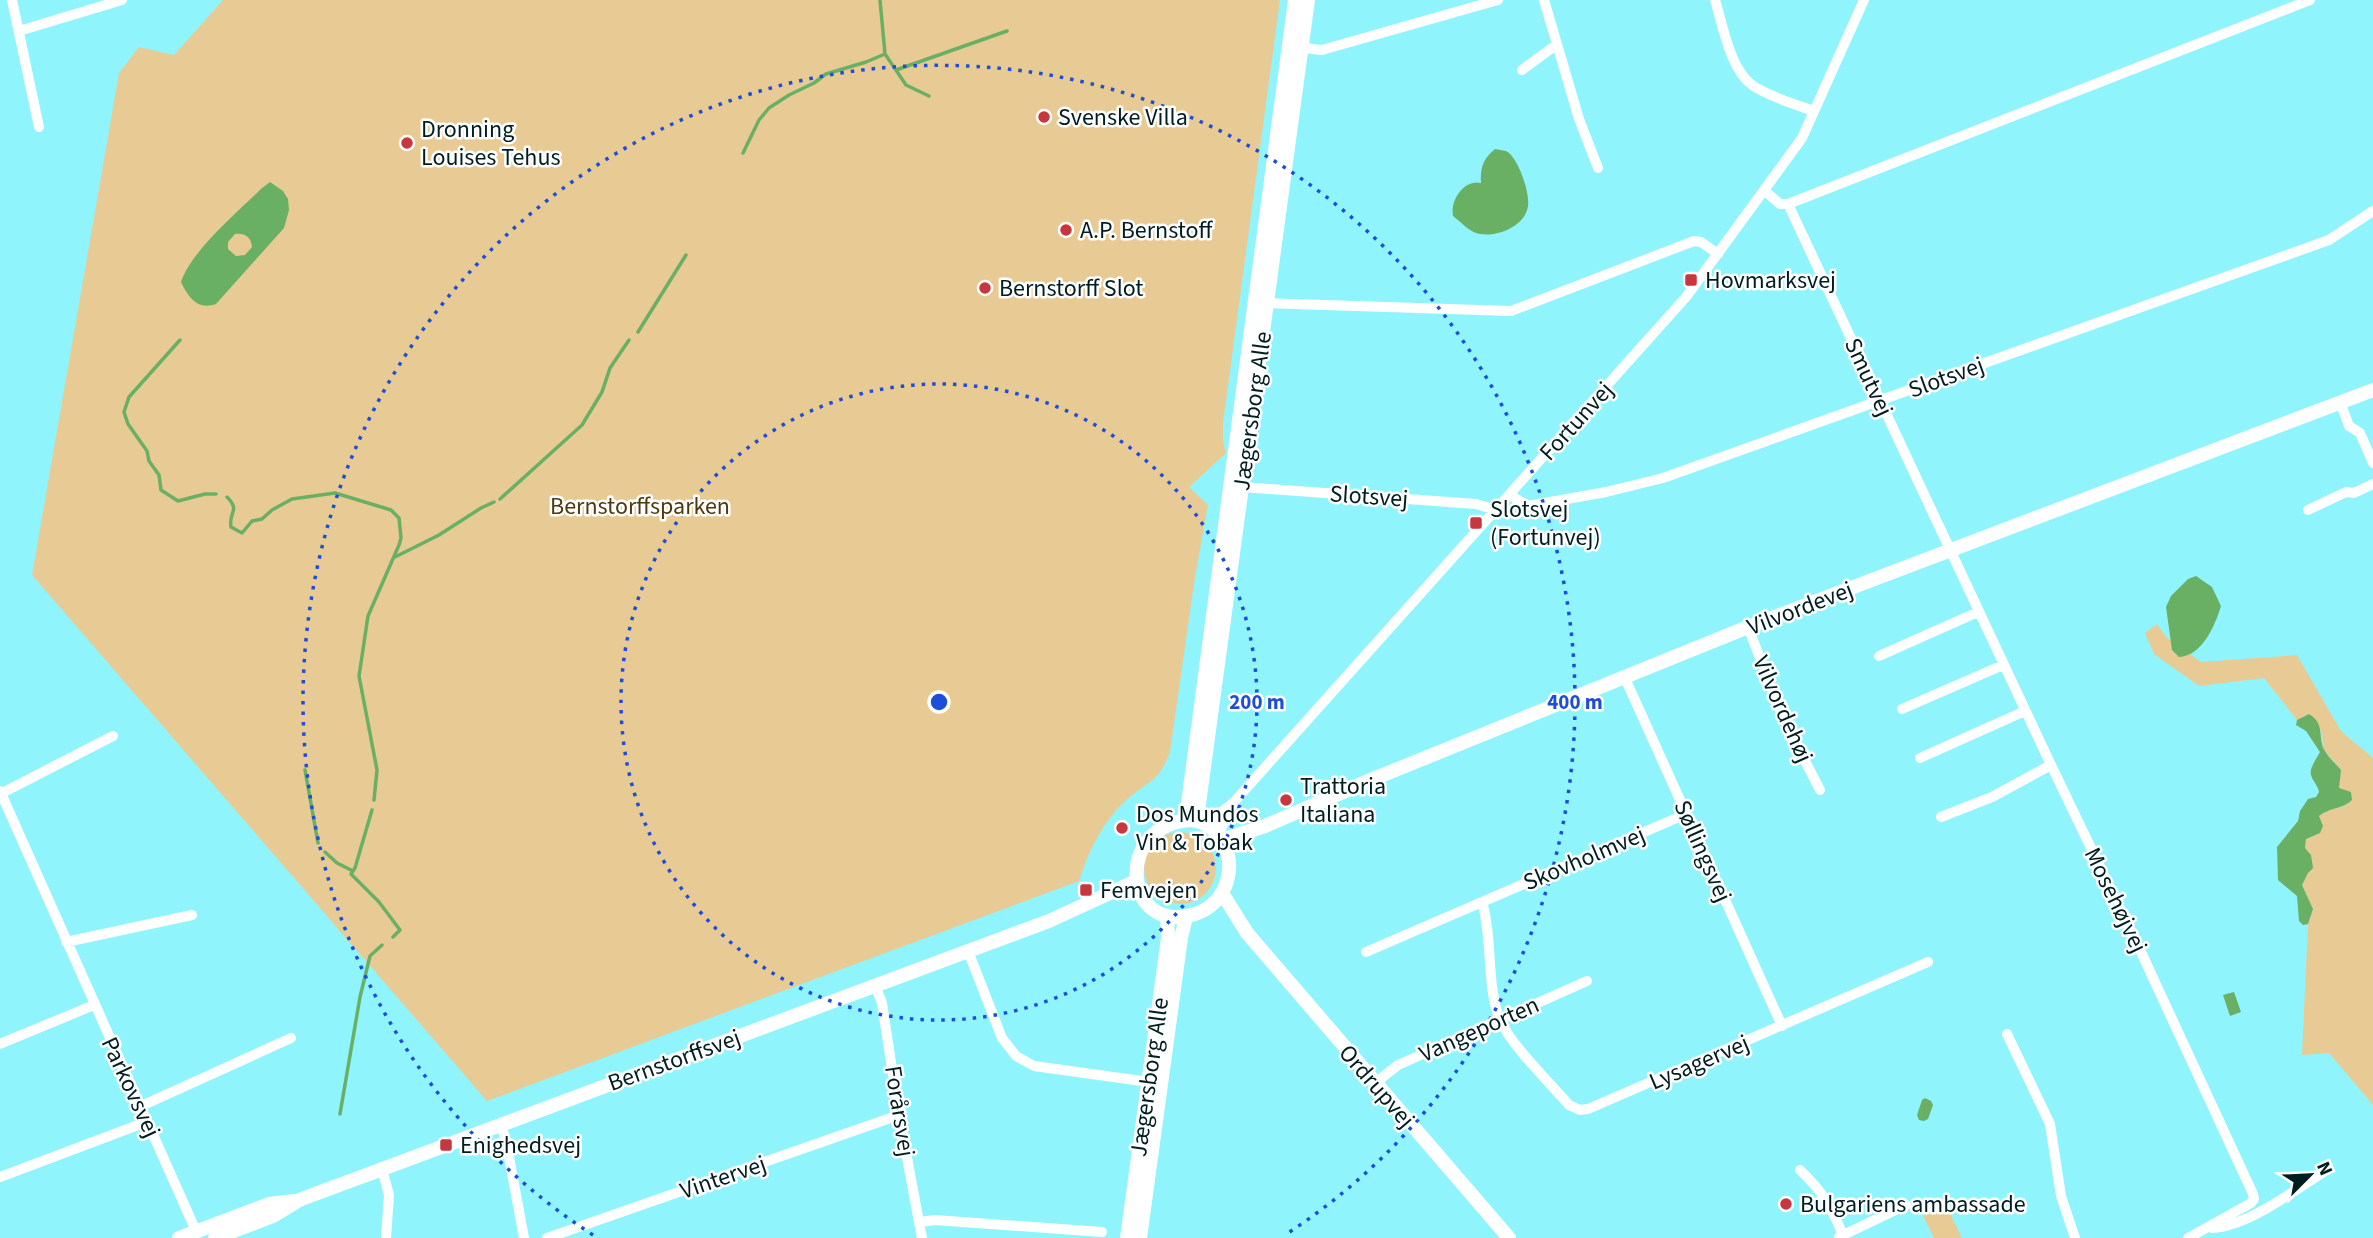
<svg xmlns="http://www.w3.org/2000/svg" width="2373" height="1238" font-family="'Source Sans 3',sans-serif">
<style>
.green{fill:#e8cb94}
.water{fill:#6ab064;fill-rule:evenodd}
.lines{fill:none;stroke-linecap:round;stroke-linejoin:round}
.stream{stroke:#6ab064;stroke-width:3.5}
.minor{stroke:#fff;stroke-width:10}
.tertiary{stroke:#fff;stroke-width:14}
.ring{fill:none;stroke:#1d4ed8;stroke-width:3.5;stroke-dasharray:3.5 7}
.poi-dot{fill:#c6373f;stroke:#fff;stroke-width:2.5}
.labels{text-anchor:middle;stroke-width:5;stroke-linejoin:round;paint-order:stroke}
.poi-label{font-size:24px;fill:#001d20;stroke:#fff;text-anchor:start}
.street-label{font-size:24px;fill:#001d20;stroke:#fff}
.park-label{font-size:24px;fill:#4d390e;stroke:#fff}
.centre{fill:#1d4ed8;stroke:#fff;stroke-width:3.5}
.ring-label{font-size:21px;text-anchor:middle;font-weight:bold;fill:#1d4ed8;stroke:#fff;stroke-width:5;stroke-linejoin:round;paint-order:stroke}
</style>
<rect width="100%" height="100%" fill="#90f4fc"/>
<path class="green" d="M223 0H1280L1223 423V442L1226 453 1189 487 1208 505 1195 577 1170 752C1159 781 1152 779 1131 796 1104 818 1089 850 1079 881L487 1101 32 575 119 73 139 47 174 55Z
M2157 624 2166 637 2201 662 2297 655 2341 731 2373 758V1105L2329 1053 2302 1055 2308 924 2313 909 2302 885 2308 873 2311 855 2305 848 2306 839 2320 833 2319 816 2331 808 2344 807 2339 788 2341 770 2323 749 2322 733 2309 714 2297 720 2264 678 2199 686 2154 654 2145 633Z
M1144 868a36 36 0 1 1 72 0a36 36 0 1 1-72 0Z
M1946 1205 1962 1238H1934L1923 1216Z"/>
<path class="water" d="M1495 149C1499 150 1502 150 1506 151 1518 157 1530 192 1528 206 1525 226 1498 237 1480 234 1469 232 1461 222 1453 216 1450 199 1465 179 1481 183 1480 168 1483 159 1495 149Z
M270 182 283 191 288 199 289 210 284 228 216 304C198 310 189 299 181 282 191 251 238 212 262 188ZM235 234C245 233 251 237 252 247L245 255 236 256 228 249V242Z
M2196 576 2212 587 2221 606C2215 626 2202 656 2179 657L2172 650 2166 607 2171 596 2188 579Z
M2309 714C2326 724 2317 739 2325 751 2329 758 2336 764 2341 770L2339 788 2351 792 2352 800C2341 810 2333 806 2319 816L2323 826 2320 833 2306 839 2305 848 2311 855 2313 868 2308 873 2302 885 2313 909 2308 924 2303 925 2299 921 2297 896 2278 880 2277 847 2298 821 2300 811 2308 799 2316 797 2319 792C2318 785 2313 782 2311 775 2309 768 2317 758 2320 752L2306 731 2296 725 2297 720Z
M2234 992 2241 1012 2230 1016 2223 995Z
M1925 1098 1931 1101 1933 1105 1928 1119 1924 1121 1919 1120 1917 1115 1922 1100Z"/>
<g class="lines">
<path class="stream" d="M880 0 885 54 906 85 929 96
M896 70 1007 31
M743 153 759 120 769 108 789 95 814 83 826 74 866 62 885 54
M638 332 686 255
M180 340 129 397 124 412 128 424 147 451 149 461 159 475 161 490 178 501 205 494H216
M227 497C241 511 228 512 231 527L242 533 252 521 262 519 272 510 292 499 335 493 391 510 399 518 401 538 399 545 368 616 359 676 377 770 374 800
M500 499 582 425 602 392 610 368 629 340
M395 557 439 535 481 508 494 502
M305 770 318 843
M372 810 355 868 351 874 379 902 400 930 393 937
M325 852 337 863 353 871
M340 1114 360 997 370 956 382 945"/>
<path class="minor" d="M12 0 39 127
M1544 0 1579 119 1598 168
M1715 0C1723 26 1730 69 1752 85 1767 96 1795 104 1813 111
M19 31 122 0
M1295 47 1322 50 1498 0
M1522 70 1556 45
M1765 191 1780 204H1788L2310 0
M1788 204 2051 765 2141 952 2253 1194 2254 1199 2251 1203 2188 1238
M1260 303 1511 311 1694 241 1701 242 1718 254
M2340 402 2349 426 2360 433 2373 463
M1242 487 1476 504 1496 510
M1510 495 1528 506 1606 492 1663 478 2329 240 2373 211
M2308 510 2346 492 2354 493 2373 484
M1748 627 1783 718 1820 790
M1879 656 1978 612
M1624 676 1782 1026
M1902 709 2003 665
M1920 758 2025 711
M0 791 196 1231
M0 794 113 736
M1941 817 1992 797 2051 765
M1206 824 1233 803 1686 297 1802 138 1864 0
M1218 835 1232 806
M1482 902C1493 938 1486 986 1500 1020 1511 1045 1550 1083 1569 1105L1580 1110 1588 1109 1928 962
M66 942 192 915
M968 951 1002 1038 1016 1056 1034 1066 1156 1083
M1366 952 1686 814
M875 985 882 1003 899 1115 922 1238
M2007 1034 2050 1124 2061 1196 2075 1238
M0 1044 94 1005
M1375 1083 1398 1065 1587 981
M139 1107 291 1038
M501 1125 506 1141 524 1238
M382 1169 389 1195 386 1238
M1800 1170C1824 1193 1830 1205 1843 1235
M0 1177 146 1122
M920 1222 935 1220 1102 1232
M2212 1228C2248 1226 2292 1192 2322 1173
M1839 1237 1906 1205
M547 1238 899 1115"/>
<path class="tertiary" d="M1191 820C1219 823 1235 854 1227 881 1223 896 1211 909 1195 914 1123 937 1113 824 1191 820Z
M1183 821 1188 803 1295 0
M1199 821V804L1308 0
M1222 840 1265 826 1373 779 1748 627 2373 390
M1222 893 1247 933 1509 1238
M179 1238 269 1204 294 1201
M215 1238 273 1216 299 1200 1049 921 1136 881
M1127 1238 1168 938 1167 916
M1140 1238 1181 938 1186 917"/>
</g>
<g class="ring">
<circle cx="939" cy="702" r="318"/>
<path d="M593 1235A636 636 0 1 1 1285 1235"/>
</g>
<g class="poi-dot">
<circle cx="1044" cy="117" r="7"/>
<circle cx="407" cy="143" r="7"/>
<circle cx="1066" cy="230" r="7"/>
<rect x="1684" y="273" width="14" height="14" rx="3.5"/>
<circle cx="985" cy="288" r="7"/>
<rect x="1469" y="516" width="14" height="14" rx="3.5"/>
<circle cx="1286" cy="800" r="7"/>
<circle cx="1122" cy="828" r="7"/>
<rect x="1079" y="883" width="14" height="14" rx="3.5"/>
<rect x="439" y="1138" width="14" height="14" rx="3.5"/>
<circle cx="1786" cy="1204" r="7"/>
</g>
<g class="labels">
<g class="poi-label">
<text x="1058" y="125">Svenske Villa</text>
<text x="421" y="137">Dronning<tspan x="421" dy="28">Louises Tehus</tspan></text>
<text x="1080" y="238">A.P. Bernstoff</text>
<text x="1705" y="288">Hovmarksvej</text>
<text x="999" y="296">Bernstorff Slot</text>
<text x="1490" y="517">Slotsvej<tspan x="1490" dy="28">(Fortunvej)</tspan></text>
<text x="1300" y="794">Trattoria<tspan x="1300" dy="28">Italiana</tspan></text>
<text x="1136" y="822">Dos Mundos<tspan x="1136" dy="28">Vin &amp; Tobak</tspan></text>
<text x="1100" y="898">Femvejen</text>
<text x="460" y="1153">Enighedsvej</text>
<text x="1800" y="1212">Bulgariens ambassade</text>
</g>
<g class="street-label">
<text transform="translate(1869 377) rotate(65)" y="8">Smutvej</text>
<text transform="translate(1946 377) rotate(-20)" y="8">Slotsvej</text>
<text transform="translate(1252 411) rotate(-82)" y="8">Jægersborg Alle</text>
<text transform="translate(1576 421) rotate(-48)" y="8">Fortunvej</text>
<text transform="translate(1369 496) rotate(4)" y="8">Slotsvej</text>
<text transform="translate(1800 608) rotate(-21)" y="8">Vilvordevej</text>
<text transform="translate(1783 709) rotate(66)" y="8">Vilvordehøj</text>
<text transform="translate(1703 851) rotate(66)" y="8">Søllingsvej</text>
<text transform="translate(1584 858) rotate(-23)" y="8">Skovholmvej</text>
<text transform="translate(2116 900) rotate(64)" y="8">Mosehøjvej</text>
<text transform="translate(1479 1029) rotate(-24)" y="8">Vangeporten</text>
<text transform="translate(674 1060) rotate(-20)" y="8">Bernstorffsvej</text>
<text transform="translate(1699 1062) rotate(-23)" y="8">Lysagervej</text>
<text transform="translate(1149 1077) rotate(-82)" y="8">Jægersborg Alle</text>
<text transform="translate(1377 1086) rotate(49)" y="8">Ordrupvej</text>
<text transform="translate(131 1087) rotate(65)" y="8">Parkovsvej</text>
<text transform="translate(900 1111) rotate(81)" y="8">Forårsvej</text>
<text transform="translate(723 1177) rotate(-19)" y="8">Vintervej</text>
</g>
<g class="park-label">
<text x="640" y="514">Bernstorffsparken</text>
</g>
</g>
<circle cx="939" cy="702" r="10" class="centre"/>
<g class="ring-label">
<text x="1257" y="709">200 m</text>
<text x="1575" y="709">400 m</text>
</g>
<g transform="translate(2310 1175) rotate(66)" stroke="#ffffff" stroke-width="5" paint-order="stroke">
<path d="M0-5L12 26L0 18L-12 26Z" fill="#001d20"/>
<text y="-10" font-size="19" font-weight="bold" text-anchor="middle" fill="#001d20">N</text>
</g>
</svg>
